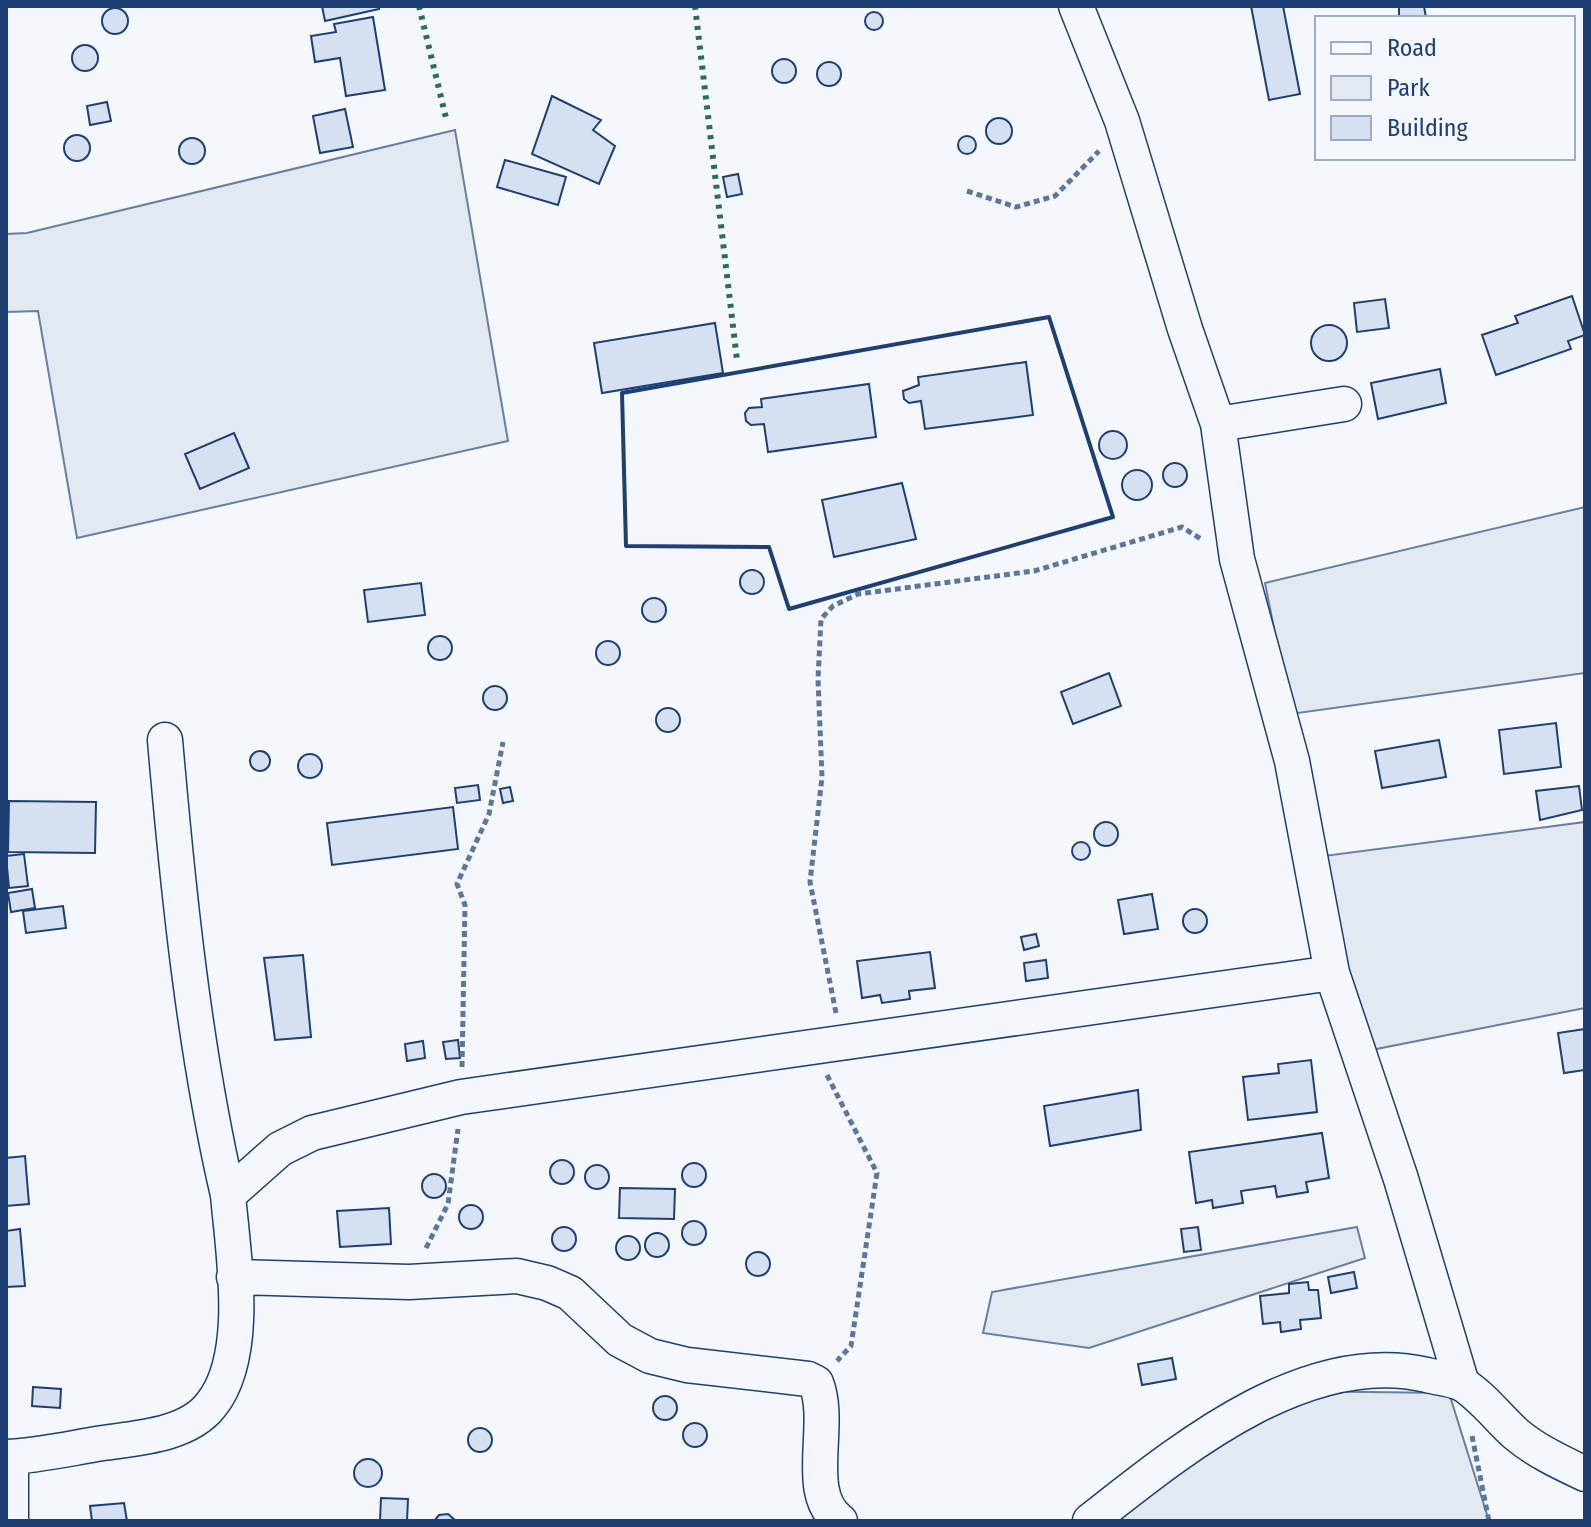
<svg xmlns="http://www.w3.org/2000/svg" width="1591" height="1527" font-family="'Fira Sans Condensed',sans-serif">
<style>
.green{fill:#e3e9f0;stroke:#687fa3;stroke-width:2}
.building{fill:#d5e0f0;stroke:#1d3f73;stroke-width:2}
.lines{fill:none;stroke-linecap:round;stroke-linejoin:round}
.minor-casing{stroke:#1d3f73;stroke-width:37}
.path{stroke:#5e769c;stroke-width:5;stroke-dasharray:6 4;stroke-linecap:butt}
.minor{stroke:#f4f7fb;stroke-width:34}
.hedge{stroke:#2c6c60;stroke-width:6;stroke-dasharray:4 6;stroke-linecap:butt}
.wall{stroke:#1d3f73;stroke-width:4}
</style>
<rect width="100%" height="100%" fill="#f4f7fb"/>
<path class="green" d="M455 130 508 441 77 538 38 311 6 312V234L27 233Z
M1585 507V673L1291 714 1265 583Z
M1585 822V1008L1361 1052 1316 857Z
M1357 1227 1365 1258 1089 1348 983 1333 992 1292Z
M1284 1391 1449 1393 1489 1521H1072L1080 1511Z"/>
<path class="building" d="M322 6H378L379 9 325 21Z
M1251 6H1283L1300 94 1269 100Z
M1399 6H1424L1426 18H1399Z
M102 21a13 13 0 1 1 26 0a13 13 0 1 1-26 0Z
M865 21a9 9 0 1 1 18 0a9 9 0 1 1-18 0Z
M373 17 385 90 346 96 340 58 315 62 311 36 336 32 334 24Z
M72 58a13 13 0 1 1 26 0a13 13 0 1 1-26 0Z
M772 71a12 12 0 1 1 24 0a12 12 0 1 1-24 0Z
M817 74a12 12 0 1 1 24 0a12 12 0 1 1-24 0Z
M552 96 601 120 593 130 615 146 599 184 532 154Z
M107 102 111 121 90 125 87 106Z
M345 109 353 147 320 153 313 116Z
M986 131a13 13 0 1 1 26 0a13 13 0 1 1-26 0Z
M64 148a13 13 0 1 1 26 0a13 13 0 1 1-26 0Z
M958 145a9 9 0 1 1 18 0a9 9 0 1 1-18 0Z
M179 151a13 13 0 1 1 26 0a13 13 0 1 1-26 0Z
M505 160 566 177 558 205 497 187Z
M738 174 742 194 727 197 723 177Z
M1572 296 1585 335 1568 341 1571 349 1496 375 1482 335 1518 323 1515 316Z
M1385 299 1389 328 1357 332 1354 303Z
M715 323 723 373 602 393 594 343Z
M1311 343a18 18 0 1 1 36 0a18 18 0 1 1-36 0Z
M1026 362 1033 415 925 429 921 401 909 403 904 399 903 391 919 385 918 377Z
M1440 369 1446 403 1378 419 1371 383Z
M869 384 876 437 768 452 764 424 751 425 746 421 745 413 749 408 762 407 761 399Z
M1099 445a14 14 0 1 1 28 0a14 14 0 1 1-28 0Z
M234 433 249 468 200 489 185 454Z
M1163 475a12 12 0 1 1 24 0a12 12 0 1 1-24 0Z
M1122 485a15 15 0 1 1 30 0a15 15 0 1 1-30 0Z
M902 483 916 539 834 557 822 500Z
M740 582a12 12 0 1 1 24 0a12 12 0 1 1-24 0Z
M421 583 425 615 368 622 364 590Z
M642 610a12 12 0 1 1 24 0a12 12 0 1 1-24 0Z
M428 648a12 12 0 1 1 24 0a12 12 0 1 1-24 0Z
M596 653a12 12 0 1 1 24 0a12 12 0 1 1-24 0Z
M1109 673 1121 706 1073 724 1061 692Z
M483 698a12 12 0 1 1 24 0a12 12 0 1 1-24 0Z
M656 720a12 12 0 1 1 24 0a12 12 0 1 1-24 0Z
M1556 723 1561 767 1504 774 1499 730Z
M1439 740 1446 777 1382 788 1375 751Z
M250 761a10 10 0 1 1 20 0a10 10 0 1 1-20 0Z
M298 766a12 12 0 1 1 24 0a12 12 0 1 1-24 0Z
M478 785 480 800 457 803 455 788Z
M1579 786 1582 810 1540 820 1536 791Z
M510 787 513 801 503 803 500 789Z
M9 801 96 802 95 853 8 852Z
M453 807 458 849 332 865 327 823Z
M1094 834a12 12 0 1 1 24 0a12 12 0 1 1-24 0Z
M1072 851a9 9 0 1 1 18 0a9 9 0 1 1-18 0Z
M24 854 28 886 9 888 6 856Z
M32 889 35 908 11 912 8 893Z
M1152 894 1158 929 1124 934 1118 900Z
M63 906 66 928 26 933 23 911Z
M1183 921a12 12 0 1 1 24 0a12 12 0 1 1-24 0Z
M1036 934 1039 946 1024 950 1021 937Z
M930 952 935 988 909 991 910 999 882 1003 880 995 862 998 857 961Z
M303 955 311 1037 275 1040 264 958Z
M1046 960 1048 978 1026 981 1024 963Z
M1585 1029V1070L1564 1073 1558 1033Z
M458 1040 460 1058 446 1059 443 1042Z
M423 1041 425 1058 407 1061 405 1044Z
M1311 1060 1317 1112 1248 1120 1243 1077 1279 1073 1278 1064Z
M1138 1090 1141 1130 1050 1146 1044 1106Z
M1322 1133 1329 1178 1306 1182 1308 1192 1277 1197 1275 1186 1241 1191 1243 1203 1213 1208 1212 1200 1196 1203 1189 1152Z
M25 1156 29 1204 6 1206V1158Z
M550 1172a12 12 0 1 1 24 0a12 12 0 1 1-24 0Z
M682 1175a12 12 0 1 1 24 0a12 12 0 1 1-24 0Z
M585 1177a12 12 0 1 1 24 0a12 12 0 1 1-24 0Z
M422 1186a12 12 0 1 1 24 0a12 12 0 1 1-24 0Z
M620 1188 675 1189 674 1219 619 1218Z
M459 1217a12 12 0 1 1 24 0a12 12 0 1 1-24 0Z
M389 1208 391 1244 340 1247 337 1211Z
M682 1233a12 12 0 1 1 24 0a12 12 0 1 1-24 0Z
M1198 1227 1201 1250 1184 1252 1181 1229Z
M552 1239a12 12 0 1 1 24 0a12 12 0 1 1-24 0Z
M20 1229 25 1286 6 1287V1231Z
M645 1245a12 12 0 1 1 24 0a12 12 0 1 1-24 0Z
M616 1248a12 12 0 1 1 24 0a12 12 0 1 1-24 0Z
M746 1264a12 12 0 1 1 24 0a12 12 0 1 1-24 0Z
M1354 1272 1357 1288 1331 1293 1328 1277Z
M1308 1282 1309 1290H1318L1321 1318 1300 1320 1301 1329 1281 1332 1280 1322 1263 1324 1260 1296 1289 1293V1284Z
M1172 1358 1176 1379 1142 1385 1138 1364Z
M33 1387 61 1389 60 1408 32 1406Z
M653 1408a12 12 0 1 1 24 0a12 12 0 1 1-24 0Z
M683 1435a12 12 0 1 1 24 0a12 12 0 1 1-24 0Z
M468 1440a12 12 0 1 1 24 0a12 12 0 1 1-24 0Z
M354 1473a14 14 0 1 1 28 0a14 14 0 1 1-28 0Z
M381 1498 408 1499 407 1521H380Z
M124 1503 127 1521H92L90 1506Z
M448 1514 456 1521H434L439 1515Z"/>
<g class="lines">
<g class="minor-casing">
<path id="minor" d="M1218 424 1344 404
M165 740C178 890 194 1048 228 1195
M1332 973 1401 1179 1462 1384
M234 1277 409 1282 517 1276 547 1283 570 1293 620 1340 650 1356 687 1365 808 1379 816 1383C833 1425 802 1494 840 1521
M6 1457C38 1456 71 1448 103 1443 138 1438 188 1435 211 1405 251 1356 233 1253 228 1195L280 1149 312 1133 461 1097 1332 973 1292 761 1237 559 1218 424 1185 329 1122 121 1076 6
M11 1457V1521
M1090 1521C1178 1452 1305 1346 1427 1375 1438 1378 1453 1379 1462 1384 1482 1396 1499 1419 1516 1434 1536 1451 1562 1463 1585 1474"/>
</g>
<path class="path" d="M967 191 1016 207 1055 196 1099 151
M836 1013 810 882 822 777 818 679 821 619 833 606 858 594 1034 571 1182 527 1201 539
M462 1067 465 905 457 884 489 814 503 742
M827 1075 877 1173 851 1346 837 1361
M426 1248 448 1204 458 1129
M1472 1436 1489 1521"/>
<use href="#minor" class="minor"/>
<path class="hedge" d="M419 6 446 118
M695 6 737 360"/>
<path class="wall" d="M1049 317 1113 517 789 609 769 547 626 546 622 393Z"/>
</g>
<rect width="1591" height="1527" fill="none" stroke="#1d3f73" stroke-width="16"/>
<rect x="1315" y="16" width="260" height="144" fill="#f4f7fb" stroke="#9eadc5" stroke-width="2"/>
<rect x="1331" y="42" width="40" height="12" fill="#f4f7fb" stroke="#9eadc5" stroke-width="2"/>
<text x="1387" y="56" font-size="24" fill="#1d3f73">Road</text>
<rect x="1331" y="76" width="40" height="24" fill="#e3e9f0" stroke="#9eadc5" stroke-width="2"/>
<text x="1387" y="96" font-size="24" fill="#1d3f73">Park</text>
<rect x="1331" y="116" width="40" height="24" fill="#d5e0f0" stroke="#9eadc5" stroke-width="2"/>
<text x="1387" y="136" font-size="24" fill="#1d3f73">Building</text>
</svg>
